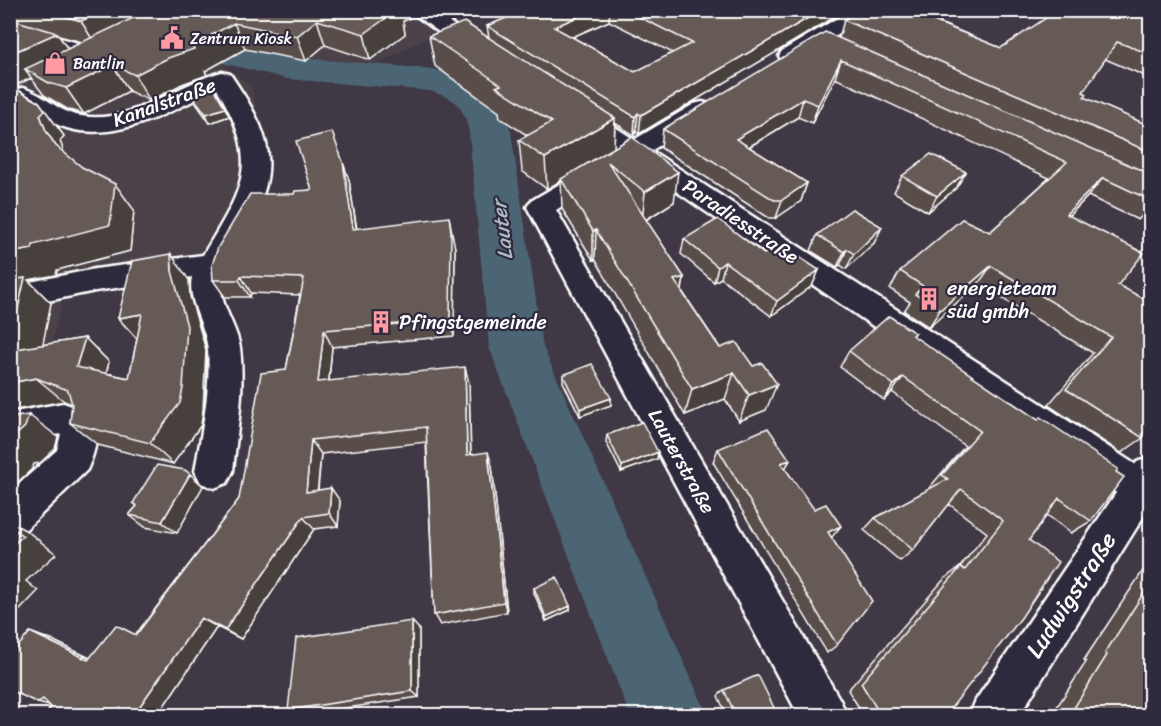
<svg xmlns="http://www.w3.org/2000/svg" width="1161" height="726" font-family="Sriracha,sans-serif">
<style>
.built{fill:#4b4249}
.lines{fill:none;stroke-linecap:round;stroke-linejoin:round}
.river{fill:#4c6575;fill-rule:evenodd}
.minor-casing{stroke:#fff;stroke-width:5}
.major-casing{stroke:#fff;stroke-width:5}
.minor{fill:#2f2a3d;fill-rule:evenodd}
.major{fill:#2f2a3d;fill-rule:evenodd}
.wall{fill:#584d4a;stroke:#fff;stroke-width:1.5;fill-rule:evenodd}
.shaded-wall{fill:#473f3c;stroke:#fff;stroke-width:1.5}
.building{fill:#665a56;stroke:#fff;stroke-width:1.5}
.labels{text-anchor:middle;stroke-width:4.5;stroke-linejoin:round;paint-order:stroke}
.far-poi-label{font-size:16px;fill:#fff;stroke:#2f2a3d;text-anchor:start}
.street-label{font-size:20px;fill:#fff;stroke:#2f2a3d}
.poi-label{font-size:20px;fill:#fff;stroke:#2f2a3d;text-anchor:start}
.water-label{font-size:21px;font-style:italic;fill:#aebac1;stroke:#2f2a3d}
.near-street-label{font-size:24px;fill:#fff;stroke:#2f2a3d}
</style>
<rect width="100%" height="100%" fill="#403844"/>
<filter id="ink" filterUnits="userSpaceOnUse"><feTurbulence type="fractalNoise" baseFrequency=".0167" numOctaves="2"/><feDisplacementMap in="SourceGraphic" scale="12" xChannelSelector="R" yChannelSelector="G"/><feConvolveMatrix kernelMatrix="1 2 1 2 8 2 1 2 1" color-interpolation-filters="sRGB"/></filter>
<g filter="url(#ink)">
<path class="built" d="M10 11H405L435 33 366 70 306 66 229 46 211 55 251 86 263 141 230 218 191 272 63 296 33 429 11 434Z"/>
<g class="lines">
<path class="river" d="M93 10H142L239 45 288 57 433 69 474 80 496 96 502 104 511 132 543 347 708 716H630L489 347 469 132C463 105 457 99 430 91L288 79 214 61 97 17Z"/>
<g class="minor-casing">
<path id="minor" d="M851 10H876L798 61H782L779 56 782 51Z
M10 23 108 52 111 57 108 62 100 63 10 36Z
M222 72 230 74C271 134 284 167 245 233 236 248 223 265 221 282 219 305 237 326 240 348 245 388 237 431 233 471L227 483 214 488 201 483 195 471C202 431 211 390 208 350 206 325 187 302 192 277L95 291 10 309V286L95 269 203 255C244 187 261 163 217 89 173 110 118 143 67 128 48 123 32 109 14 100L10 95 14 90 22 88C43 93 59 113 81 116 131 125 176 84 222 72Z
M702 102 710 104 714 109 710 114 556 210 840 700 847 716H799L527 207 531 201 694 104Z
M63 403 92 413C101 430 95 453 87 470L24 531 10 536V492L57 450 61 434 10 443V413Z
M1150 457V506L1019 716H969L976 700 1137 462Z"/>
</g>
<g class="major-casing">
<path id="major" d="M408 10H432L496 54 493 59H477Z
M576 105 584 107 1150 474V512L1137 507 568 117 564 112 568 107Z"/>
</g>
<use href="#minor" class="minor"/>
<use href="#major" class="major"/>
</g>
<path class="wall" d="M10 10H412L414 16 403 21 405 34 370 60 325 45 306 61 245 49 205 71 207 75 182 84 150 101 129 91 84 114 67 109 44 95 31 78 13 87 39 102 64 136 60 141 64 153 134 210 130 251 57 270 56 275 28 280 51 303 42 345 85 338 109 362 106 373 129 378 137 339 118 318 189 280 190 296 206 350 203 410 201 425 173 464 98 445 70 423 72 404 64 401 10 411ZM59 36 82 42 68 49Z
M526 10H846L639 134 636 132 634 135 615 123 614 148 674 202 646 220 684 277 682 291 720 348 766 410 739 421 725 399 685 415 595 259 593 260 562 209 561 180 547 189 522 171 519 140 527 135 500 118 499 112 435 66 429 36 489 38 487 26ZM609 21 673 53 635 72 572 37Z
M859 10H950L944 14 940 23 1001 48 1047 18 1051 10H1150V78L1105 59 1083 92 1085 98 1150 126V207L1138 220 1088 196 1069 216 1118 285 1143 438 1121 453 1048 405 1093 353 978 284 929 327 904 311 910 302 890 289 900 271 990 232 1049 178 835 78 812 123 798 117 749 147 807 183 801 201 776 218H769L661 148 663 129 839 38 844 20Z
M191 94 229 116 210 123 195 102Z
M966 172 956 188 928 212 894 192 902 176Z
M349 180 357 229 455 248 454 336 332 347 329 381 469 383 471 455 492 466 507 612 440 625 434 615 426 442 321 454 318 490 340 501 338 526 314 529 241 639 217 627 157 716H45L51 707 50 706 38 703 54 641 90 658 136 634 239 499 286 370 300 295 251 293 250 297H225L213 280 294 194Z
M882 227 874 243 846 269 840 265 837 267 811 251 817 235Z
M684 239 787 258 819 270 812 286 771 316 721 278 714 282 681 254Z
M915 333 912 336 1116 472 1091 521 1071 533 1047 515 1029 540 945 716H864L848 690 945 578 960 567 987 533 949 504 913 550 900 561 864 530 875 518 930 489 929 488 965 446 892 392 884 400 840 367 849 351Z
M563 375 611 398V405L580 416 563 382Z
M607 435 658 452 657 459 621 472 606 442Z
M718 449 790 460 785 468 831 537 837 645 827 653 713 462Z
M203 486 177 533 145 527 129 515 137 506Z
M1150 560V716H1051L1086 662 1084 660Z
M534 588 570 606V610L546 621 534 593Z
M419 629V697L300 715 288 710Z
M724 690 778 716H727L718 696Z"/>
<path class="shaded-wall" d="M105 10H171L97 47 81 21Z
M390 10H412L414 16 403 21 405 34 370 60 364 34Z
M593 10H610L609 21 554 45V27Z
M822 10H846L639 134 641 115Z
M934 10H950L944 14 938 28 924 37Z
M317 20 325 45 306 61 297 36Z
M234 23 245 49 205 71 207 75 182 84 150 101 135 75Z
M57 33 74 58 25 69 31 78 10 88V54Z
M841 60 835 78 812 123 818 105Z
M113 65 129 91 84 114 66 88Z
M803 99 798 117 732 157 736 139Z
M39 102 64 136 60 141 66 158 56 146 46 131 40 115Z
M225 108 229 116 210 123 206 114Z
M638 113 636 132 634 135 635 117Z
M615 118 614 149 547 189 545 158Z
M343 162 349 180 359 247 353 229Z
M678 172 674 202 642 222 645 192Z
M966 172 956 188 928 212 937 196Z
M1103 178 1088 196 1052 232 1066 214Z
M807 183 801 201 776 218 782 200Z
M115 184 134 210 130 251 57 270 56 275 28 280 51 303 37 374 10 352V253L33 245Z
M449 217 455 248 454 336 450 320Z
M882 227 874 243 846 269 854 254Z
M596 230 595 259 593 260V231Z
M847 249 840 265 837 267 844 252Z
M171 254 189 280 190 296 206 350 203 410 201 425 173 464 150 443 172 271Z
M725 262 721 278 714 282 718 267Z
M991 266 978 284 929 327 940 310Z
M819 270 812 286 771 316 777 301Z
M241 276 251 293 250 297 239 280Z
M684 277 679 306 674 280Z
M142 314 140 342 118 318Z
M324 330 332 347 327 398 318 382Z
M85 338 109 362 102 390 76 367Z
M465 367 469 383 471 469 467 455Z
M734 373 725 399 685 415 692 389Z
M903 377 892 392 884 400 894 385Z
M36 378 64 401 10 411V383Z
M777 384 766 410 739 421 749 395Z
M611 398V405L580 416V409Z
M29 415 58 437 55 449 40 463 34 464 31 470 10 489V440Z
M311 440 321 454 316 505 306 492Z
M488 452 492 466 507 612 504 602Z
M658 452 657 459 621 472 622 466Z
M790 460 783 472 781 463Z
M190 474 203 486 177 533 162 522Z
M331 488 340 501 338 526 329 513Z
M303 517 314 529 241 639 225 630Z
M10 522 27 531 56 554 26 581 38 591 17 613 10 610Z
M841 526 832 537 819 543 828 532Z
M570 606V610L546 621V617Z
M201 618 217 627 157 716H133Z
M412 621 419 629V697L412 691Z
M30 632 54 641 110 668 88 660Z
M43 699 63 709 38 703Z"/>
<path class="building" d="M42 10H105L81 21Z
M150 10H397L364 34 317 20 297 36 234 23 191 46 194 49 168 58 135 75 113 65 66 88 49 83 25 69Z
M526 10H593L554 27 635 72 692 43 625 10H822L641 115 638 113 635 117 487 26Z
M859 10H945L931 20 1001 48 1058 10H1147L1150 12V54L1117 42 1083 92 1087 94 1084 97 1150 126V152L844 20Z
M10 19 57 33 10 54Z
M464 22 615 118 545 158 519 140 552 122 496 87 501 85 429 36Z
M825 32 1150 174V200L1103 178 1066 214 1144 253 1118 285 1150 302V426L1143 438 1066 389 1111 337 991 266 940 310 915 294 923 286 900 271 962 219 990 232 1067 162 841 60 818 105 803 99 736 139 807 183 782 200H774L663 129Z
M212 84 225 108 206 114 191 94Z
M10 86 39 102 45 110 40 115 46 131 56 146 82 167 115 184 110 225 33 245 32 249 10 253Z
M332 132 343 162 353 229 449 217 451 231 450 320 324 330 318 382 465 367 467 455 488 452 504 602 434 615 426 427 311 440 306 492 331 488 329 513 303 517 225 630 201 618 133 716H45L51 707 43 699 38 703 10 690V656L30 632 88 660 116 625 136 635 239 499 261 373 286 370 304 278 241 276 239 280H213L212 265 218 247 250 194H294L295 191 312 190 296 141Z
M632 137 678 172 645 192 608 162 684 277 674 280 720 348 736 342 753 366 762 363 777 384 749 395 734 373 692 389 596 230 593 231 561 179Z
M931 154 966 172 937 196 902 176Z
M852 209 882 227 854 254 847 249 844 252 817 235Z
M718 219 764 254 773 248 787 258 793 253 819 270 777 301 725 262 718 267 684 239Z
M171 254 172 271 187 326 183 388 180 403 150 443 70 423 72 404 68 390 36 378 10 383V350L85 338 76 367 129 378 142 314 118 318 132 261Z
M25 278 10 343V280Z
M889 316 915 333 912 335 1038 420 1040 417 1118 469 1116 472 1124 477 1091 521 1059 498 1029 540 1058 562 1021 618 945 716H881L861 683 961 567 965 570 1003 521 961 489 913 550 875 518 948 479 942 475 980 431 903 377 894 385 849 351Z
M592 364 611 398 580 409 563 375Z
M29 415 25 427 10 440V418Z
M642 422 658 452 622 466 607 435Z
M768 428 790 460 781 463 814 509 826 504 841 526 828 532 872 601 837 645 718 449Z
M157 465 185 470 190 474 162 522 129 515 137 506 133 503Z
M10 526 23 536 10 547Z
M557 577 570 606 546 617 534 588Z
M1150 583V716H1069L1107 655 1105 653Z
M412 621V691L288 710 296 638Z
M758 675 778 716H736L724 690Z"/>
</g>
<defs>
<g id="civic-bare" transform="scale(1.8)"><path d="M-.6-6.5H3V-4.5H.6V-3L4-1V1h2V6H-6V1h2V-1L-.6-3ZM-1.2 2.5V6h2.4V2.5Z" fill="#ff9aa2" stroke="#2f2a3d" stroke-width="2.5" paint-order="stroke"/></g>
<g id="shop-bare" transform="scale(1.8)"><path d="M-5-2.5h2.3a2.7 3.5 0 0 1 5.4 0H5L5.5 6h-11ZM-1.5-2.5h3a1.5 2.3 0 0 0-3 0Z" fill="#ff9aa2" stroke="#2f2a3d" stroke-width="2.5" paint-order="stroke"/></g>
<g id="building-bare" transform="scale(1.8)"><path d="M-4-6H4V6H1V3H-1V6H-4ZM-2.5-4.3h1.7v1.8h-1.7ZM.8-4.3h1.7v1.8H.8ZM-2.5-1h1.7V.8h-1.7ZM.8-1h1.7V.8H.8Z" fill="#ff9aa2" stroke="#2f2a3d" stroke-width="2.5" paint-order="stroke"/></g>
</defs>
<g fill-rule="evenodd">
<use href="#civic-bare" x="172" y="38"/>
<use href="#shop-bare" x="55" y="63"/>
<use href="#building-bare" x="929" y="299"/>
<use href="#building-bare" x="381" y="322"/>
</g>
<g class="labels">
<g class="far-poi-label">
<text x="190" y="44">Zentrum Kiosk</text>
<text x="73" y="69">Bantlin</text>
</g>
<g class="street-label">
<text transform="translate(164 102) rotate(-20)" y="7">Kanalstraße</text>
<text transform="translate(741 221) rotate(34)" y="7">Paradiesstraße</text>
<text transform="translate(682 461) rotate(61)" y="7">Lauterstraße</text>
</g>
<g class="poi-label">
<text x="947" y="295">energieteam<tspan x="947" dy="23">süd gmbh</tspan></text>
<text x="399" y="329">Pfingstgemeinde</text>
</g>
<g class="water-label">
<text transform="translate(502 230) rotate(-97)" y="7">Lauter</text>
</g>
<g class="near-street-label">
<text transform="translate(1071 595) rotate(-57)" y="8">Ludwigstraße</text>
</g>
</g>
<rect width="1161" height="726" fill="none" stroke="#2f2a3d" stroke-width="36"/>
<rect x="18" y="18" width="1125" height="690" fill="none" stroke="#fff" stroke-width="2" filter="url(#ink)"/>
</svg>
